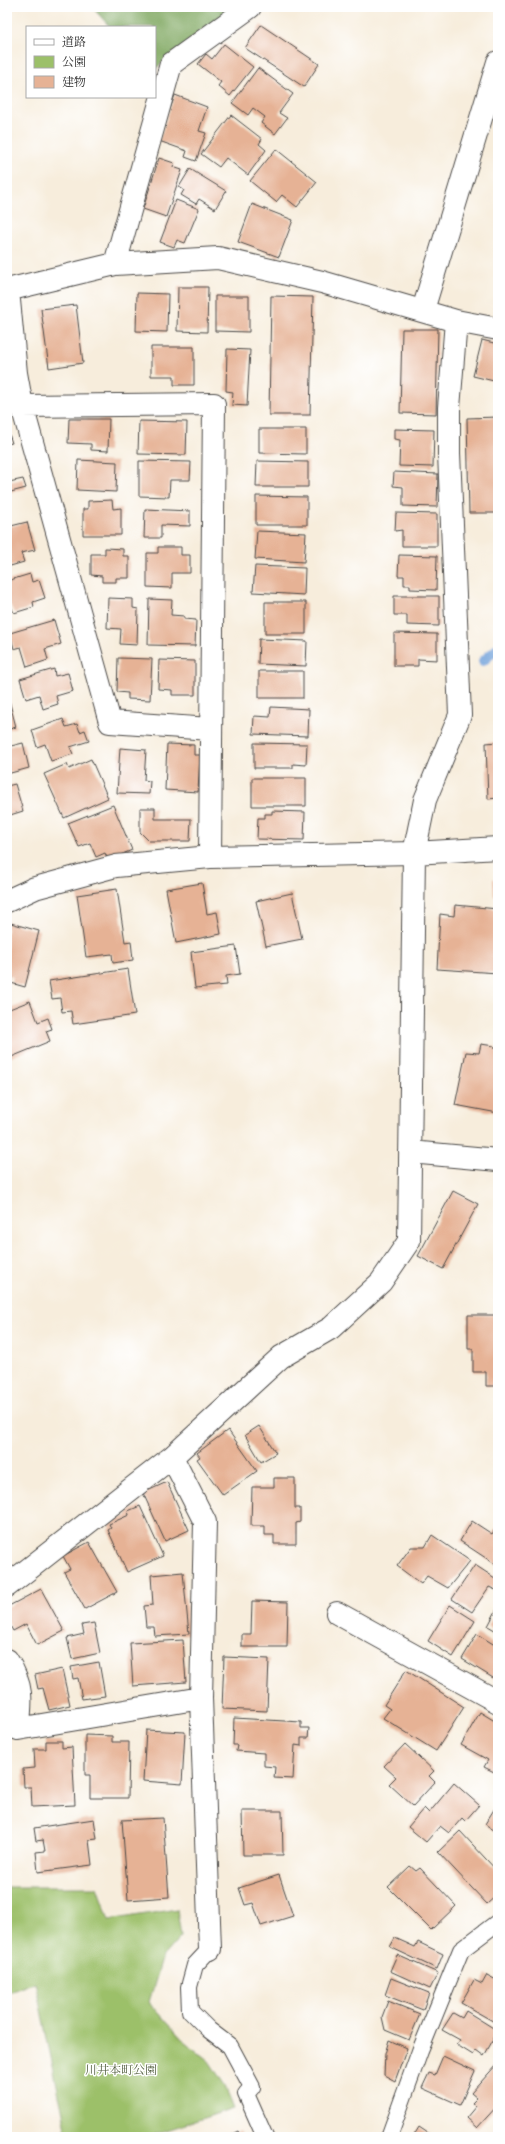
<svg xmlns="http://www.w3.org/2000/svg" width="505" height="2144" font-family="'Old Standard TT','Noto Serif JP',serif">
<style>
.green{fill:#9cc069;stroke:#64764a}
.forest{fill:#7da65d;stroke:#546844}
.lines{fill:none;stroke-linecap:round;stroke-linejoin:round}
.stream{stroke:#6fa0d9;stroke-width:10}
.building{fill:#e6b295}
.service-casing{stroke:#4a4846;stroke-width:18}
.minor-casing{stroke:#4a4846;stroke-width:24}
.service{stroke:#fff;stroke-width:16}
.minor{stroke:#fff;stroke-width:22}
.labels{text-anchor:middle;stroke-width:3;stroke-linejoin:round;paint-order:stroke}
.park-label{font-size:12px;fill:#535f41;stroke:#fff}
</style>
<rect width="100%" height="100%" fill="#fff"/>
<filter id="ink" filterUnits="userSpaceOnUse"><feTurbulence type="fractalNoise" baseFrequency=".025" numOctaves="2"/><feDisplacementMap in="SourceGraphic" scale="8" xChannelSelector="R" yChannelSelector="G"/><feConvolveMatrix kernelMatrix="1 2 1 2 8 2 1 2 1" color-interpolation-filters="sRGB"/></filter>
<filter id="wash" filterUnits="userSpaceOnUse"><feTurbulence type="fractalNoise" baseFrequency=".012" numOctaves="4" result="noise"/><feDisplacementMap in="SourceGraphic" scale="16" xChannelSelector="R" yChannelSelector="G"/><feGaussianBlur stdDeviation="0.9" result="paint"/><feColorMatrix in="noise" values="0 0 0 0 0 0 0 0 0 0 0 0 0 0 0 0 0 1.4 0 .05"/><feComposite in="paint" operator="in"/></filter>
<g filter="url(#wash)">
<rect width="100%" height="100%" fill="#f7eddc"/>
<path class="green" d="M7 1887H97L109 1920 177 1909 181 1936 163 1956 149 2002 184 2041 209 2061 224 2084 234 2108 155 2134 156 2137H70L66 2128 35 1982 7 1993Z"/>
<path class="forest" d="M92 7H233L155 69V27H110Z"/>
<g class="lines">
<path class="stream" d="M483 661 498 648"/>
</g>
<g id="blocks">
<path class="building" d="M261 25 319 64 304 87 245 48Z
M224 44 253 67 230 96 218 86 221 82 198 64 206 54 212 59Z
M258 68 293 94 279 113 287 118 275 134 261 123 265 117 253 108 248 115 232 103Z
M175 95 207 107 199 131 206 133 196 161 185 157 187 151 159 141Z
M231 115 262 139 259 144 266 150 248 175 226 158 219 167 201 154Z
M276 149 317 182 297 207 282 195 276 202 250 181Z
M159 158 174 163 173 167 182 170 166 217 143 209Z
M190 169 226 191 215 209 199 199 196 204 181 195 184 190 179 187Z
M176 200 199 209 185 243 177 240 174 247 160 242Z
M252 204 293 220 279 257 238 242Z
M178 287H208L207 332 177 331Z
M137 293 168 294 167 332 136 331Z
M215 296H249V332L215 331Z
M271 296 313 297 310 415H269Z
M76 305 83 363 49 368 41 309Z
M402 329H438L436 414 400 413Z
M482 340 498 344V382L473 376Z
M151 347H194V385H174V376H151Z
M227 349 250 350 247 406 232 405 233 392 226 391Z
M498 417V513H469L467 418Z
M69 419H109L108 451 91 450V444L68 443Z
M139 421 187 422 186 455 138 454Z
M7 428 12 443 7 444Z
M259 429H306V454L259 453Z
M394 429 434 430 433 467 399 466 400 440 394 439Z
M78 460 117 462 116 492 77 490Z
M139 461 191 462 190 480H170L169 497 139 496Z
M257 461 308 462V487H256Z
M394 472 438 474 437 507 403 506V487L393 486Z
M7 478 9 482 23 479 26 488 7 493Z
M256 496 307 497V525H256Z
M112 500 113 509 121 508V535H83V509H88V501Z
M145 509 190 511V526L161 525V538H144Z
M396 513 437 514V546H402V530L395 531Z
M27 522 35 550 21 553 24 562 7 567V527Z
M257 531 306 533 304 562 255 559Z
M158 547H181V555H190V573H172V588L147 587V553H158Z
M105 548 123 549V556H129V578H116V582H102V576L91 575V554H105Z
M399 555 437 556 436 590 410 589V585H404V576H398Z
M255 566 305 568 304 595 253 592Z
M30 574 32 582 39 580 45 598 33 602 34 607 14 613 7 598V581Z
M394 596H439V626L407 625V615H394Z
M108 598 133 599V608L138 609 137 645 120 644 121 629 107 628Z
M149 599 172 600 171 615 184 616V619L196 620 195 646 148 645Z
M265 602H306V634H265Z
M54 620 61 644 45 649 48 660 27 667 21 647 14 649 10 633Z
M394 633 437 634V660L418 659V666H394Z
M259 639 307 641 306 666 258 664Z
M118 658 152 659 150 700 128 699V693L117 692Z
M159 660 195 661V695H172V690L158 689Z
M54 669 55 676 68 673 73 691 56 696 58 704 43 709 39 695 26 699 20 679Z
M259 671H303V698H259Z
M7 696H8L16 727 7 730Z
M271 707 309 709 308 736 253 734 254 716 270 717Z
M63 719 66 727 77 724 80 732 85 730 89 741 70 747 73 754 51 761 45 744 37 747 32 730Z
M498 742V798L488 799 486 743Z
M23 743 29 768 7 774V747Z
M254 743 307 744 306 765 293 764V768H254Z
M167 744 194 745V755H200L198 792 165 790Z
M120 748 146 750 144 780 150 781 149 794 117 793Z
M91 759 108 798 64 818 44 774 67 764 69 769Z
M252 778H306V806H252Z
M15 784 23 811 7 816V786Z
M113 805 132 850 108 860 105 853 96 857 90 843 79 847 68 823Z
M140 808H155V819H191L190 841H149L140 832Z
M272 811 305 812 304 840 257 839 258 818H265V814H272Z
M493 879H498V896H494Z
M202 883 207 914 217 912 221 934 176 943 166 889Z
M117 889 125 942 131 941 133 960 113 963 112 954 86 957 77 895Z
M292 893 302 939 266 946 256 901Z
M455 905 498 909V973L437 969 440 914 454 916Z
M7 922 39 931 25 987 11 983 13 977 7 975Z
M236 946 240 974 226 976 227 985 195 988 191 952Z
M128 969 135 1015 73 1024 71 1011 62 1012 60 998 52 999 49 981Z
M30 1001 38 1022 48 1018 52 1029 46 1031 50 1041 9 1058 7 1053V1010Z
M481 1044 494 1046 498 1053V1113L455 1105 466 1052 479 1053Z
M453 1191 478 1204 443 1269 418 1256Z
M468 1315H498V1386H486V1372H473V1349H468Z
M259 1426 276 1453 261 1462 245 1435Z
M228 1430 257 1471 223 1495 197 1459 200 1457 197 1453Z
M274 1478H295V1508H300V1522L296 1523V1544H274V1535H265V1526H251L252 1487H274Z
M167 1482 189 1530 165 1541 143 1493Z
M140 1506 163 1556 127 1572 108 1530 111 1528 109 1524 129 1515 128 1511Z
M472 1521 492 1534 498 1525V1566L460 1541Z
M432 1535 470 1561 448 1588 427 1576 421 1584 397 1566 411 1547H425Z
M89 1542 117 1592 85 1609 64 1572 70 1569 63 1556Z
M475 1565 498 1580V1591L489 1587 472 1612 452 1599Z
M183 1572 189 1634 155 1636 154 1627H146L144 1606 153 1605 151 1575Z
M41 1589 64 1631 37 1645 26 1624 13 1631 7 1620V1607Z
M252 1601 288 1602 287 1647H242V1634H251Z
M450 1605 475 1621 453 1657 428 1641Z
M498 1607V1632L488 1626Z
M94 1623 100 1653 72 1659 67 1638 84 1634 82 1625Z
M477 1634 498 1647V1681L462 1659Z
M183 1640 186 1682 133 1686 130 1643Z
M224 1657 269 1659 267 1711 222 1709Z
M99 1662 105 1696 82 1699 78 1678 73 1679 71 1667Z
M62 1669 70 1705 49 1710 43 1688 38 1689 35 1675Z
M406 1670 464 1707 436 1751 383 1718 390 1709 384 1705Z
M480 1712 498 1723V1774L484 1767 488 1760 461 1745Z
M234 1718 301 1722V1728H309L308 1738H301V1746L295 1745 293 1779 274 1778 275 1767 264 1766V1753L236 1751 237 1745H233Z
M146 1730 185 1732 182 1784 143 1781Z
M85 1735 112 1736V1742H129L128 1798H90V1775H85Z
M46 1741H62V1748L72 1747 75 1805 32 1807 31 1787H24L23 1769 35 1768 34 1749H46Z
M405 1744 434 1771 429 1776 435 1782 413 1806 389 1784 396 1777 384 1766Z
M454 1783 479 1805 465 1821 462 1818 449 1833 440 1826 426 1842 408 1827 424 1808 429 1813Z
M498 1803V1833L485 1824Z
M242 1811H282L283 1855H243Z
M163 1818 169 1897 128 1900 122 1820Z
M94 1819 97 1839 89 1840 92 1865 38 1872 36 1852 45 1851 43 1840 36 1841 34 1828Z
M460 1831 498 1872V1894L487 1904 438 1852Z
M410 1866 416 1871 420 1868 456 1906 431 1930 388 1887Z
M279 1875 293 1916 261 1926 253 1903 245 1905 239 1888Z
M395 1938 415 1947 418 1942 443 1954 437 1969 390 1947Z
M397 1955 438 1973 430 1989 390 1971Z
M487 1975 498 1981V2024L461 2003 474 1980 482 1984Z
M391 1978 429 1993 423 2010 385 1995Z
M388 2001 420 2014 409 2040 385 2030 382 2017Z
M466 2011 498 2031 484 2056 476 2050 473 2055 457 2045 460 2040 442 2030 453 2013 462 2018Z
M389 2040 407 2048 395 2081 384 2075 385 2054Z
M443 2056 475 2071 460 2105 422 2088 429 2073 435 2075Z
M498 2063V2105L477 2128 466 2118 476 2106 472 2103 477 2098 471 2093Z
M419 2127 434 2137H413Z
M239 2131 242 2137H227Z"/>
</g>
</g>
<g filter="url(#ink)">
<use href="#blocks" fill-opacity="0" stroke="#4a4846" stroke-width="1"/>
<g class="lines">
<g class="service-casing">
<path id="service" d="M210 1949 195 1965 189 1987 190 2011 209 2030 230 2046 252 2087 246 2094 265 2137
M389 2137 420 2051 461 1950 498 1922"/>
</g>
<g class="minor-casing">
<path id="minor" d="M115 264 171 64 250 7
M7 290 115 264 218 258 322 282 456 321 498 329
M8 290 16 373 22 406 110 722 210 729
M423 310 498 62
M22 406 214 404 210 857
M7 901 35 888 116 866 210 857 414 853 498 848
M410 1152 498 1160
M172 1457 205 1522 201 1698 210 1949
M7 1586 172 1457 281 1357 331 1328 381 1282 409 1241 414 853 425 800 460 715 449 453V408L456 321
M337 1613 498 1702
M7 1660C23 1685 22 1701 18 1729L201 1698"/>
</g>
<use href="#service" class="service"/>
<use href="#minor" class="minor"/>
</g>
</g>
<g class="labels">
<g class="park-label">
<text x="121" y="2074">川井本町公園</text>
</g>
</g>
<rect width="505" height="2144" fill="none" stroke="#fff" stroke-width="24"/>
<rect x="26" y="26" width="130" height="72" fill="#ffffff" stroke="#aaaaaa"/>
<rect x="34" y="39" width="20" height="6" fill="#ffffff" stroke="#aaaaaa"/>
<text x="62" y="46" font-size="12" fill="#2b2b2b">道路</text>
<rect x="34" y="56" width="20" height="12" fill="#9cc069" stroke="#aaaaaa"/>
<text x="62" y="66" font-size="12" fill="#2b2b2b">公園</text>
<rect x="34" y="76" width="20" height="12" fill="#e6b295" stroke="#aaaaaa"/>
<text x="62" y="86" font-size="12" fill="#2b2b2b">建物</text>
</svg>
